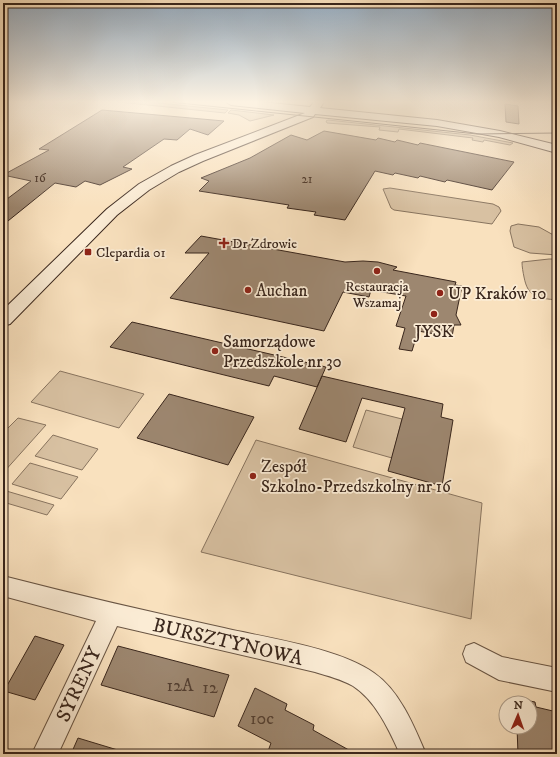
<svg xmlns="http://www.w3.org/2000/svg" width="560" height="757" font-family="'IM FELL DW Pica',serif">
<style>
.green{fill:#d8c1a2;stroke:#88745f}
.building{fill:#9d8770;stroke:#39261c}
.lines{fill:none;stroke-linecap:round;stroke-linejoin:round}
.street-casing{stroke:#695544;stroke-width:2}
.secondary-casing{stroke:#39261c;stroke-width:2}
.street{fill:#fbecd5;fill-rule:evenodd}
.secondary{fill:#fbecd5;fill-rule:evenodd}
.tram{stroke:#39261c;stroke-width:1}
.poi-dot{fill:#8f2418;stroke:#fbecd5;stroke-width:1.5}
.labels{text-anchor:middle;stroke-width:3.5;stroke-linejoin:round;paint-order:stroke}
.far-number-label{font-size:13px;fill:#523e31}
.far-poi-label{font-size:14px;fill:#39261c;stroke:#fbecd5;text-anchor:start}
.poi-label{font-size:17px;fill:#39261c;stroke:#fbecd5;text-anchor:start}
.near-number-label{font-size:18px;fill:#523e31}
.near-street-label{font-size:20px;fill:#39261c;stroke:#fbecd5}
</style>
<rect width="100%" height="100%" fill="#f9e1be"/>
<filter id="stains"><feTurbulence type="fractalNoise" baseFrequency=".005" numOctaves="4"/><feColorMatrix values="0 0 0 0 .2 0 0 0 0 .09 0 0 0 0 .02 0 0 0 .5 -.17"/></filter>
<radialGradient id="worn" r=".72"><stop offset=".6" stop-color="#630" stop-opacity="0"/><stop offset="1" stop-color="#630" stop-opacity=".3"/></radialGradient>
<path class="green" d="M119 102H149L228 110 225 113Z
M231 110 274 115 250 121 239 115 228 113Z
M328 120 470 135 513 143 510 145 484 140 483 142 472 140 473 138 399 129 398 132 379 130 380 127 327 123 326 121Z
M390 188 493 204 499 207 501 211 492 224 394 210 391 208 383 189Z
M518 224 539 227 557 237V255L530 253 514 247 510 231 511 226Z
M549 259H557V300C538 298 528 298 524 277 523 272 522 267 522 262Z
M60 371 144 394 119 428 31 402Z
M366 410 402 419 392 458 353 447Z
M18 418 46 425 3 473V433Z
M53 435 98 449 82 470 35 456Z
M256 440 482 503 471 619 201 552Z
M30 463 78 477 61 499 12 484Z
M3 490 54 505 47 515 3 502Z"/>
<path class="building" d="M505 104 518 106 519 124 506 122Z
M102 110 224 121 208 135 190 129 177 140 164 139 123 167 132 169 100 185 85 181 76 187 55 183 3 225V202L31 181 3 175 49 150 39 149Z
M324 131 376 140 378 138 395 142 397 140 418 145 420 143 514 162 492 190 447 180 445 182 420 176 418 178 395 173 393 175 375 171 345 220 314 215 316 212 287 208 289 205 199 191 209 181 201 178 250 158 291 135 307 140Z
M201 236 345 262 363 261 378 262 397 267 393 270 456 282 455 285 462 286 456 315 461 325H454L452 337 418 331 412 351 399 349 405 328 396 326 406 296 371 290 369 297 343 292 324 331 170 298 209 253H185Z
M132 322 231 345 326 367 317 387 274 376 269 386 110 347Z
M322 376 443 404 441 417 453 420 442 486 388 471 405 408 362 398 346 442 299 429Z
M169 394 254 417 228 465 137 438Z
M35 636 64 645 35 700 4 691Z
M118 646 229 675 214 717 101 685Z
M255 688 287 704 285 710 314 725 313 730 356 754H267L271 743 238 726Z
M515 698 535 702 536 707 557 712V754H518L517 727H530V703H515Z
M78 738 121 751V754H71Z"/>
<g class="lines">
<g class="street-casing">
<path id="street" d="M3 576C77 595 150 612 224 628 267 638 339 648 374 673 400 691 414 726 426 754H400C389 730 376 701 353 686 341 679 328 676 315 672L117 626 58 754H32L96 621 3 596Z
M474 643 502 657 557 668V692L499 680 466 662 463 654 466 646Z"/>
</g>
<g class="secondary-casing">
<path id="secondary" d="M226 102H262L310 107 314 102H324L320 108 437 120 500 131 557 145V153L499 137 437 126 315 114 313 117 203 161 179 172 149 190 117 215 10 324 3 326V310L107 209 139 184 171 166 195 155 305 113 231 105Z"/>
</g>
<use href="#street" class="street"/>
<use href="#secondary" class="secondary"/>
<path class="tram" d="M170 102 477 134 557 133"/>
</g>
<linearGradient id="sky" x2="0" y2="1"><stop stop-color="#95acc1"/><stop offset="0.49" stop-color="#fcf2e2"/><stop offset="1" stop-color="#fcf2e2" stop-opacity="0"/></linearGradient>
<rect width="560" height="208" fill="url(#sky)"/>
<g class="poi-dot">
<path d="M222 237h4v4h4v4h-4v4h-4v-4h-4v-4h4z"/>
<rect x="84" y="248" width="8" height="8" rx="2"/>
<circle cx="377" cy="271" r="4"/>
<circle cx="248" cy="290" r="4"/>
<circle cx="440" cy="293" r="4"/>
<circle cx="434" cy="314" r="4"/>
<circle cx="215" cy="351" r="4"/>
<circle cx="253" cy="476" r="4"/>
</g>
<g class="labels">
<g class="far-number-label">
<text x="40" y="182">16</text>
<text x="307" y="183">21</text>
</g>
<g class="far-poi-label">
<text x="232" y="248">Dr Zdrowie</text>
<text x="96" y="257">Clepardia 01</text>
<text x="377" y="291" text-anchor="middle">Restauracja<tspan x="377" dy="16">Wszamaj</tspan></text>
</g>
<g class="poi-label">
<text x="256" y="296">Auchan</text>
<text x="448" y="299">UP Kraków 10</text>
<text x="434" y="337" text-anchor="middle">JYSK</text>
<text x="223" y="347">Samorządowe<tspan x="223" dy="20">Przedszkole nr 30</tspan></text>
<text x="261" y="472">Zespół<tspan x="261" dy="20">Szkolno-Przedszkolny nr 16</tspan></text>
</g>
<g class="near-number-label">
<text x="180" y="691">12A</text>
<text x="210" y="693">12</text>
<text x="262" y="724">10c</text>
</g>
<g class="near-street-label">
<text transform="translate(228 641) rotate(13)" y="7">BURSZTYNOWA</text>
<text transform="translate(78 684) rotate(-65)" y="7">SYRENY</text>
</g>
</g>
<rect width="560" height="757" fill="none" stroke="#f9e1be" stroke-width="16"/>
<rect x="4" y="4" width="552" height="749" fill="none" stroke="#39261c" stroke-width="2"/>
<rect x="8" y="8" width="544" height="741" fill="none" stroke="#39261c"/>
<g transform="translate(518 715) rotate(2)"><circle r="19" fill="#fbecd5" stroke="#ad9d8b"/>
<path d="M0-3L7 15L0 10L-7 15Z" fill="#8f2418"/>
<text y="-6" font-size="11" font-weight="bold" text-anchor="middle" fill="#39261c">N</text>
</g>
<rect width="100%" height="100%" filter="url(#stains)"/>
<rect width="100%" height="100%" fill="url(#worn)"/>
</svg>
